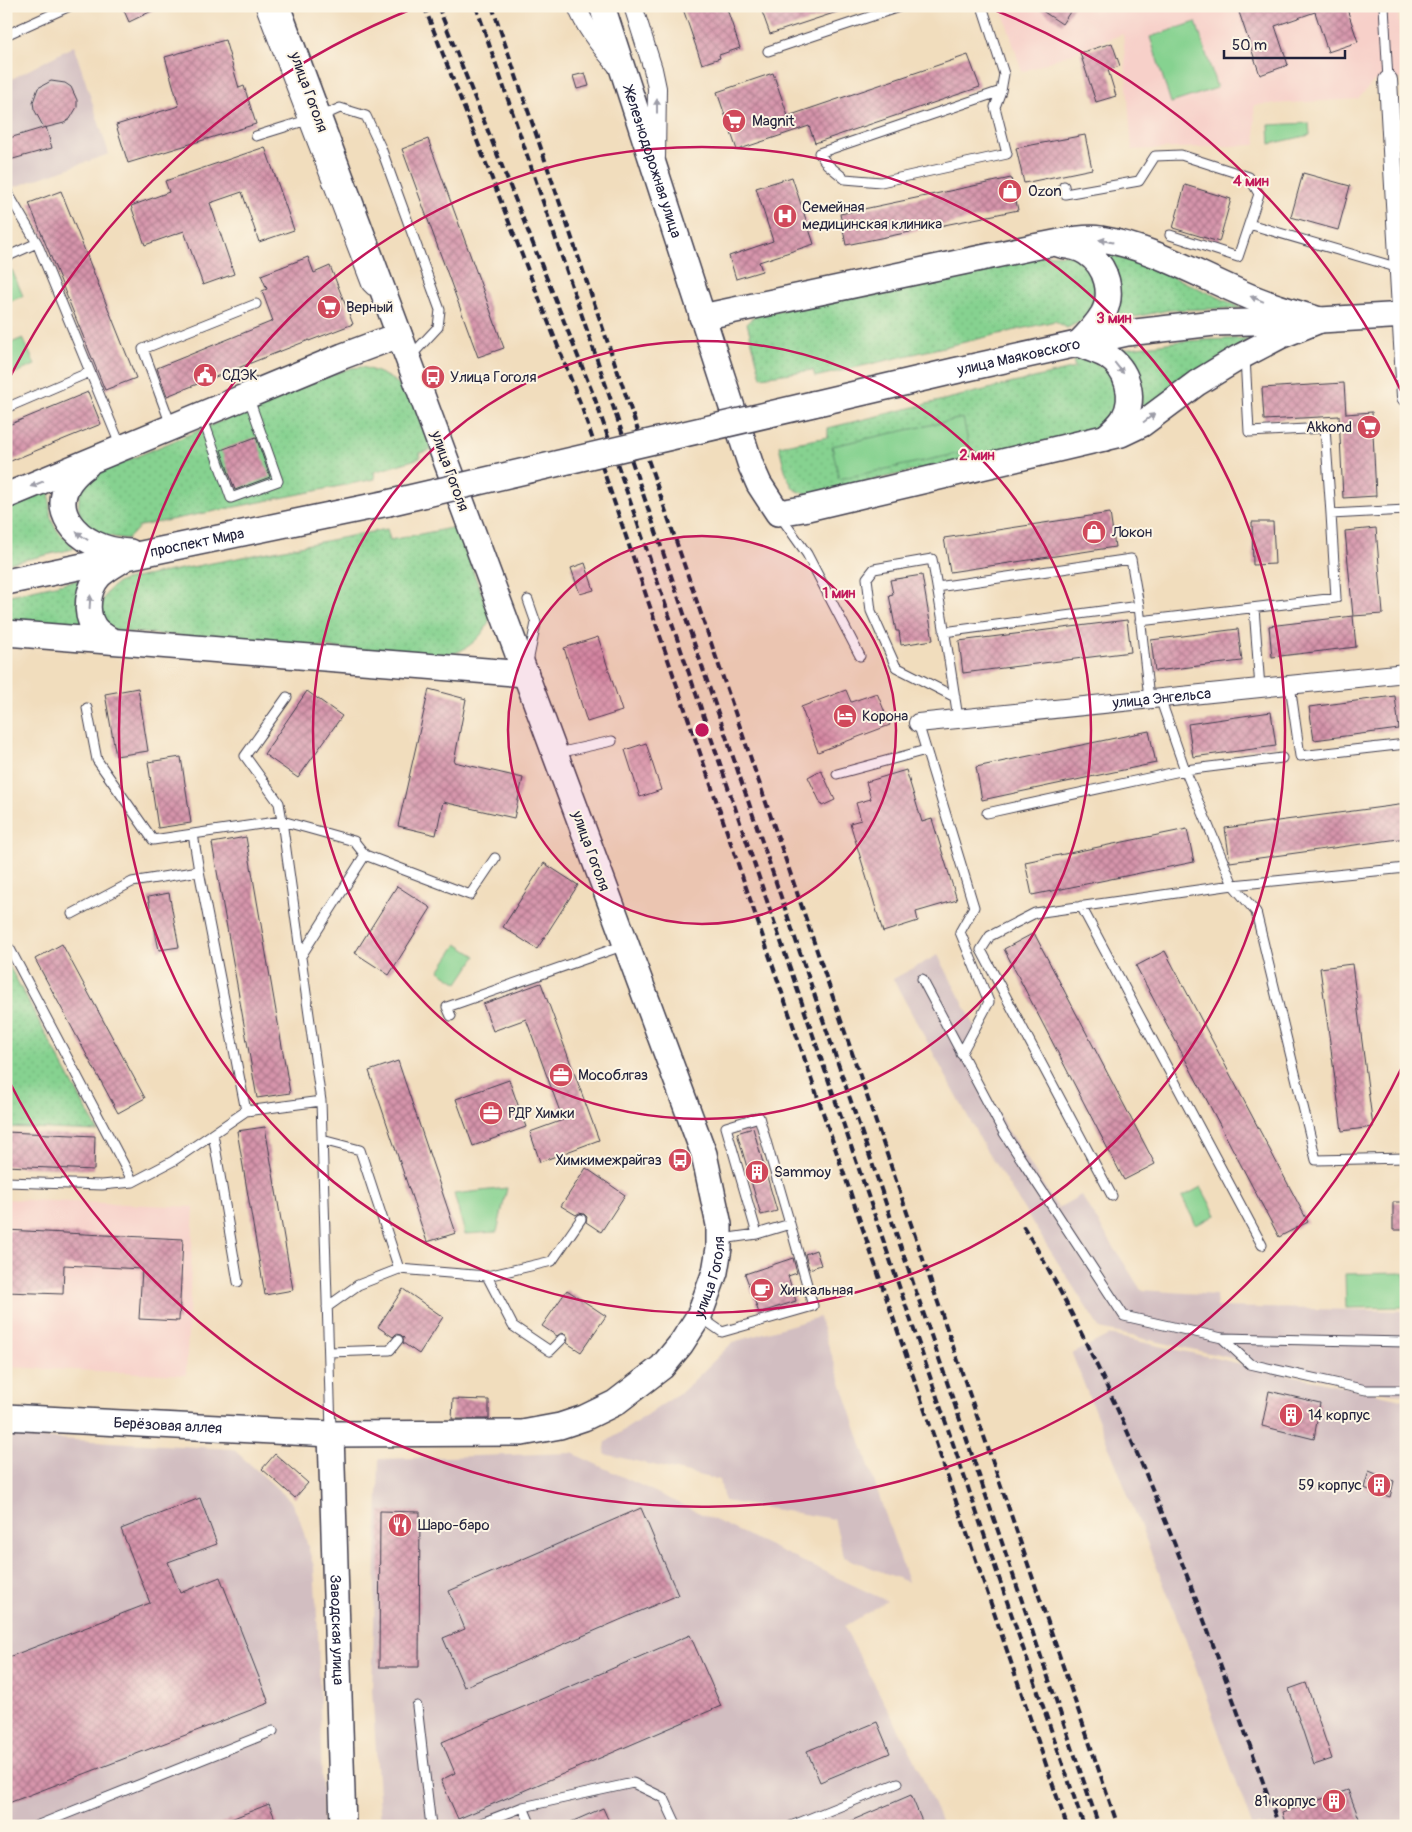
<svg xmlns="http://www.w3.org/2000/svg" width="1412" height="1832" font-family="Pangolin,sans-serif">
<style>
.built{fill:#f7d0c9}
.industrial{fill:#d2bec1}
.grass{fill:url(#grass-dots);stroke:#547a66}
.park{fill:#86d290;stroke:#547a66}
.building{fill:url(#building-cross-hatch)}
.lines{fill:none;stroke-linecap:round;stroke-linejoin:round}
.lane-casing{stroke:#413e4e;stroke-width:11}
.street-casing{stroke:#413e4e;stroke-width:20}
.secondary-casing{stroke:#413e4e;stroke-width:28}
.lane{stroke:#fff;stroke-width:9}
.street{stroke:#fff;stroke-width:18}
.secondary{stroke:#fff;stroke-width:25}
.rail{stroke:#22223b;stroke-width:4;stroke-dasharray:8 4;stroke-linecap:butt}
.secondary-bridge-casing{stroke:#413e4e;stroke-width:28;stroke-linecap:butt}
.secondary-bridge{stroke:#fff;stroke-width:25}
.oneway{fill:#9c9ca7}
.ring{fill:none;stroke:#c2185b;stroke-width:2.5}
.labels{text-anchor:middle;stroke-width:4;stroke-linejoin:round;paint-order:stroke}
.street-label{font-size:15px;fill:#22223b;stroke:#fcf5e5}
.poi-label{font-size:15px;fill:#22223b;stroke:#fcf5e5;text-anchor:start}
.centre{fill:#c2185b;stroke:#fcf5e5;stroke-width:2.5}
.ring-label{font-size:15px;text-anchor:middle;font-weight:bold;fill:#c2185b;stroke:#fcf5e5;stroke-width:4;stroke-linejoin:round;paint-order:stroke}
</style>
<defs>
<pattern id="grass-dots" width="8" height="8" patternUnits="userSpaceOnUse" patternTransform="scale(1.25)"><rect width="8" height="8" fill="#86d290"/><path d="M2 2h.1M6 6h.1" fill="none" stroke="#73b47d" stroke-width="1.8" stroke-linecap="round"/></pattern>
<pattern id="building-cross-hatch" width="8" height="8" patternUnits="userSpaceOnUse" patternTransform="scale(1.25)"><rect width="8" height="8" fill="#d694ab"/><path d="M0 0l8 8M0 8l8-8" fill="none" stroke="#ad788c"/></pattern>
</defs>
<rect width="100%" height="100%" fill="#fcf5e5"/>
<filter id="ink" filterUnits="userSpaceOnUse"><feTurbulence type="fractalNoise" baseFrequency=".02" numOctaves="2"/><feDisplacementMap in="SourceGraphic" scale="10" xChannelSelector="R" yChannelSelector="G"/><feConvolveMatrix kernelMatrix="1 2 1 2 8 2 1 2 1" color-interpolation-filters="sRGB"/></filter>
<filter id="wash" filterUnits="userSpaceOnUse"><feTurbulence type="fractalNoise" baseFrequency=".0096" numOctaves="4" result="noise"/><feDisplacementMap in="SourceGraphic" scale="20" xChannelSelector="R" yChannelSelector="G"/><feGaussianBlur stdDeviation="1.12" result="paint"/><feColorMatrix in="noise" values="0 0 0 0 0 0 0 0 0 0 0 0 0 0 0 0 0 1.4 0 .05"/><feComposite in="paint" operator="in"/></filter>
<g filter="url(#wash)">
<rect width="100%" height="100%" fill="#f1ddbd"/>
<path class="built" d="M1001 6H1398L1402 79 1374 81 1358 99 1254 105 1256 145 1132 150 1123 34 1022 72Z
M6 1199 194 1207 186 1375 6 1367Z"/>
<path class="industrial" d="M74 46 109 154 6 190V82Z
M938 955 980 1036 968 1057 1007 1129 1058 1208 1081 1195 1141 1290 1216 1295 1217 1307 1406 1311V1394L1390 1393 1100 1329 985 1148 893 979Z
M819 1317 908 1582 844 1557 834 1519 724 1501 720 1480 604 1454 606 1442 683 1391 733 1342Z
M1109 1335 1406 1400V1826H1252L1185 1638 1072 1354Z
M6 1436 233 1449 290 1500 300 1520 314 1567 318 1632 323 1826H6Z
M572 1453 887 1601 844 1627 914 1758 943 1826H381L372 1690 379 1459Z"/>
<path class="grass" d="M1096 250 1151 267 1242 308 1169 310 1110 322Z
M1072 254 1097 279C1097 286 1098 296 1096 303 1092 316 1078 323 1067 328L1055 321 815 377 813 370 761 377 747 323 756 315 1049 255Z
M1250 338 1139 415C1147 382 1137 372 1116 350L1182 341Z
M1088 358 1118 377V411L1095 430 812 494C806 494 801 493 796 490 787 485 782 457 779 446L828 437V428L1075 368 1073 360Z
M362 367C381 372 399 381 412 397L432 450 420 453V458L374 472 375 479 140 526 128 539C120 538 110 537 101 534 73 526 76 499 85 478L339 372 351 368Z
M49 491C51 499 49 504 50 511 51 527 62 537 74 546L73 549 6 564V502Z
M456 527 490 615C489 631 470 648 455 653 450 655 444 655 439 656L115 631C112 628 108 625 106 622 94 605 108 585 125 580L387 529 390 540Z
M86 578 87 626 6 627V596Z
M7 962 98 1131 6 1127Z"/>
<path class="park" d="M1196 22 1217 88 1171 103 1150 37Z
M1309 123 1310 135 1270 144 1269 125Z
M12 270 23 296 6 303V272Z
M23 338 35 365 6 377V345Z
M963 418 970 451 839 479 832 446Z
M457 944 476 956 458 983 439 971Z
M1201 1187 1216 1215 1196 1225 1182 1197Z
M507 1188 497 1232 465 1234 454 1194Z
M1405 1273V1307L1346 1308 1345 1274Z"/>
<g id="blocks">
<path class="building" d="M122 6H162L129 22Z
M682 6H726L740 48 719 55 720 58 702 64Z
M760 6H845L846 9 770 34Z
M1035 6H1074L1062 24Z
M1237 6H1346L1358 42 1328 52 1315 12 1275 26 1288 65 1260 75Z
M225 40 239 88 244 86 256 124 128 163 116 125 179 106 165 57Z
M1112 43 1120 66 1108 70 1116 96 1096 102 1080 53Z
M968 55 980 87 815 143 809 126 737 150 717 92 773 73 788 116Z
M585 73 589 86 577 89 573 76Z
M51 81 65 83 71 87 77 100V107L70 119 64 123 44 128 34 109 33 102 38 88Z
M46 127 52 148 6 161V139Z
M1085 135 1092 169 1024 183 1016 148Z
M428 139 504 348 478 357 402 149Z
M265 147 294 230 259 242 242 192 210 203 234 274 203 285 184 231 145 245 131 206 169 192 165 181Z
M1303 173 1350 186 1338 230 1291 217Z
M792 177 814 244 759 262 762 271 736 279 729 256 773 241 756 188Z
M1011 178 1018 210 846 245 840 214Z
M1185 185 1231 199 1219 242 1173 228Z
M61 191 136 378 105 390 29 203Z
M308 257 314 273 330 266 353 324 309 341V340L167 396 157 368 273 321 262 291 267 289 261 275Z
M1344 383 1346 414 1372 412 1376 496 1343 498 1339 416 1264 420 1262 388Z
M88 392 101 424 6 463V426Z
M256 437 270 477 235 490 221 450Z
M1110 513 1115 547 950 572 944 538Z
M1252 522H1273L1275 564 1253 565Z
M1376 528 1383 614 1353 616 1345 531Z
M585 563 594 590 580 594 571 568Z
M922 575 933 640 901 645 899 631H896L889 595 893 594 890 580Z
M1353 616 1356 647 1272 657 1269 626Z
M1127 620 1131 652 963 673 959 641Z
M1238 629 1242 661 1155 671 1151 640Z
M598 637 622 711 587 722 564 648Z
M138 688 148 751 116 756 105 694Z
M429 689 466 699 454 762 523 778 514 818 443 802 436 835 398 826Z
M846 690 851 702 877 693 890 725 818 752 801 707Z
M307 691 342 716 298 778 264 754Z
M1395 696 1399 729 1314 740 1309 707Z
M1271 712 1276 746 1193 757 1188 724Z
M1149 731 1156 763 982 800 976 767Z
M646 743 661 790 640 797 625 750Z
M181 757 191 823 158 828 148 762Z
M821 770 835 800 822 806 808 777Z
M906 770 922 822 932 819 957 900 916 912 918 921 883 932 850 823 861 820 856 803 871 799 866 782Z
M1406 804V838L1230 862 1225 828Z
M1187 829 1194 862 1032 895 1025 862Z
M246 837 290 1093 257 1098 212 843Z
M544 863 578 885 537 949 503 927Z
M397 886 431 908 389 975 355 953Z
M169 893 179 947 159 950 148 897Z
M1034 933 1155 1164 1124 1180 1004 949Z
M62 944 145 1098 118 1113 35 959Z
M1165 951 1308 1222 1279 1237 1136 966Z
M1352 964 1373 1127 1342 1131 1320 968Z
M541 983 599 1140 540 1162 530 1132 563 1120 526 1019 493 1031 483 1004Z
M398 1061 456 1233 427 1242 369 1071Z
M509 1080 526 1127 473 1146 456 1099Z
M265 1127 293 1290 265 1295 237 1131Z
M753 1128 777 1211 761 1215 737 1133Z
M6 1132 95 1136 94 1170 6 1166Z
M586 1168 625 1195 601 1232 586 1222 587 1217 584 1214 579 1213 576 1215 561 1206Z
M1393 1202H1406V1230H1393Z
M6 1230 183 1239 179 1321 139 1319 142 1269 64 1265 63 1294 6 1292Z
M816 1250 821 1265 809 1269 805 1254Z
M793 1258 797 1273 788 1276 796 1301 759 1313 745 1274Z
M403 1289 443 1317 419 1354 403 1343 404 1338 401 1335 396 1334 393 1337 378 1327Z
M567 1290 606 1316 581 1352 567 1343 568 1338 566 1334 561 1333 557 1336 542 1326Z
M1269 1391 1320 1403 1314 1439 1262 1426Z
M453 1399 489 1400V1419H452Z
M275 1454 308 1483 295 1498 262 1469Z
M1369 1471 1394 1481 1390 1497 1364 1488Z
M200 1498 217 1544 168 1562 180 1593 220 1577 269 1703 6 1804V1658L150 1603 121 1529Z
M641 1508 678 1595 464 1687 443 1638 465 1629 449 1591Z
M380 1511 420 1512 419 1667H379Z
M690 1635 721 1706 458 1819 441 1780 455 1773 442 1742Z
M1306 1683 1332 1759 1314 1765 1289 1689Z
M877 1722 890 1753 820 1782 807 1751Z
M1348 1790 1362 1826H1286L1282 1813Z
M911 1795 924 1826H839Z
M269 1804 278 1826H216V1825Z
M603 1808 611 1826H562Z"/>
</g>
</g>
<g filter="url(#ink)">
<use href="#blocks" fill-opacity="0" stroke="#413e4e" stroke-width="1"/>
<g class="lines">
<g class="lane-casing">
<path id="lane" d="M260 6 367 286 371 290 379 289
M982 6 1004 74 1001 91 995 107 1007 154 881 182 845 179 827 164 819 153 1001 91
M1384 6 1388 80
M6 35 70 6
M768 51 902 6
M320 117 340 108 366 116 381 148 440 310 438 327 410 357
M1390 123 1406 122
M256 136 304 121
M1064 186 1065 194 1139 181 1155 156 1181 155 1249 177 1259 194 1249 224
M6 190 37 243 121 447
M1170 235 1238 257 1249 224 1399 268
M6 257 37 243
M1245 357 1249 432 1325 428 1331 514 1406 510
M6 408 90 372
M202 416 231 498 278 481 248 396
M171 425 143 349 256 304
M780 516 807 554 860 656
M937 587 1131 559 1139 606 1149 699
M1254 608 1260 688
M1140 621 1336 598 1331 514
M944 632 1139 606
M528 662 536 623 528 600
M1290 685 1300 756 1406 744
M955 697 896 667 871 611 867 578 874 569 932 559C942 612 950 665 958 718
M1160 698 1185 770 1233 885 1256 912 1316 1160 1406 1158
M87 708 97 760 153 840 193 834
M918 723 974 907 960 932 989 1002 961 1054
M558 753 612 741
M837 774 926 750
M987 813 1185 770 1282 758
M199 871 246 1111
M1081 906 1262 1245
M72 914 132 882 199 871 193 834 282 821 279 803 245 756 287 697
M6 951 10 949 133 1182
M301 956 365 855
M922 979 1004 1133 1124 1316 1222 1338 1406 1342
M451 1016 447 1007 625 945
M213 1134 238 1282
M322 1140 360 1150 399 1269
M6 1182 102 1185 133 1182 173 1161 246 1111 321 1101
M1112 1196 981 950 990 936 1035 913 1233 885 1406 868
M757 1234 726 1127 759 1117 790 1224
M487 1276 552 1261 581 1219
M327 1307 358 1285 399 1269 487 1276 513 1326 550 1351 562 1339
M699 1316 722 1332 813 1306 790 1224 757 1234 722 1239
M1222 1338 1250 1364 1366 1390H1406
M329 1352 390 1350 398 1340
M331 1431 321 1101 282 821 354 841 365 855 470 895 495 858
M417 1706 431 1826
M523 1807 531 1826
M36 1826 273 1731
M474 1826 523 1807 633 1783 664 1798 677 1826
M791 1826 898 1783"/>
</g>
<g class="street-casing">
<g id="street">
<path d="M577 6C585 29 602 48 617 66"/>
<path d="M633 6 653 69 657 88 656 157"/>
<path d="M1388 80 1406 397"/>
<path id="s1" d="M918 723 1406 673"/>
</g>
</g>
<g class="secondary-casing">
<g id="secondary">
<path id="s2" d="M602 6 751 466 759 484 778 513 803 509 1121 434 1142 424 1197 383 1238 358 1280 336 1320 320"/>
<path d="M1061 245C1070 246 1079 247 1087 253 1107 266 1114 294 1103 314 1096 326 1087 335 1078 344"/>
<path d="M702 317 1033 247C1055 244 1079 236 1101 239 1156 248 1207 280 1258 300 1278 308 1300 314 1320 320"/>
<path d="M1078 344C1088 348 1099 351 1107 356 1127 369 1136 396 1124 418 1119 426 1112 432 1105 438"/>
<path id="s3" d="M813 404 954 371 1127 333 1214 323 1320 320 1406 315"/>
<path d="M87 465C34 503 78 551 130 552"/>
<path d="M6 496 343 356 399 335"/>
<path id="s4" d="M6 582 388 503"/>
<path d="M6 633 526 674"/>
<path d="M112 641C105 637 98 633 94 627 84 612 88 588 99 576 106 569 114 565 122 560"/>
<path id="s5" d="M6 1417 331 1434 522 1433 560 1426 584 1418 615 1403 662 1367 681 1344 699 1316 715 1272 719 1248V1225L704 1154 277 6"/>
<path id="s6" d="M331 1434 343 1826"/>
</g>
</g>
<use href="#lane" class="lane"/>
<use href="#street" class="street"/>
<use href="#secondary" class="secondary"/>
<path class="rail" d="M424 6 581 405 1067 1826
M438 6 595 399 1084 1826
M476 6 1099 1826
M492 6 1118 1826
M1023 1226C1055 1277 1081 1332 1107 1387 1174 1529 1225 1678 1279 1826"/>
<g class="secondary-bridge-casing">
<path id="secondary-bridge" d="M388 503 813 404"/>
</g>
<use href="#secondary-bridge" class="secondary-bridge"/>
</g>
<defs><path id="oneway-solid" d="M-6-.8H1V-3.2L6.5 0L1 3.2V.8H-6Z" transform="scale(1.25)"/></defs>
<g class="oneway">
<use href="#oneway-solid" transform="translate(657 106) rotate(-90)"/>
<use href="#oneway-solid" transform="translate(1106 241) rotate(-169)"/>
<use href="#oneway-solid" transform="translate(1257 299) rotate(-158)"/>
<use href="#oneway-solid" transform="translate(1119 368) rotate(51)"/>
<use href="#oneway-solid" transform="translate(1149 418) rotate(-37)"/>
<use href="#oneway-solid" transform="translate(37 484) rotate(158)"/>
<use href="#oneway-solid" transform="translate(82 536) rotate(-145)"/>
<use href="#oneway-solid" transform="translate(90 602) rotate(-86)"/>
</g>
</g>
<circle cx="702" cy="730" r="194" fill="#c2185b" fill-opacity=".12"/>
<g class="ring">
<circle cx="702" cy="730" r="194"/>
<circle cx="702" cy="730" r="389"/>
<circle cx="702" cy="730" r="583"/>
<path d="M1403 1065A777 777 0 0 1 7 1077M7 383A777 777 0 0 1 417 7M987 7A777 777 0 0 1 1403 395"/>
</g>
<defs>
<g id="supermarket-disc" transform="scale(1.25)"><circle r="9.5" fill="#d1495b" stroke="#fcf5e5"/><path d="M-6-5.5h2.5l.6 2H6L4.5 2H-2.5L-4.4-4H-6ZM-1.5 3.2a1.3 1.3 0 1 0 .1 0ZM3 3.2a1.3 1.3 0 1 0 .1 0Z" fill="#fff"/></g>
<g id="shop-disc" transform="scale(1.25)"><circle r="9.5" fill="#d1495b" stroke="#fcf5e5"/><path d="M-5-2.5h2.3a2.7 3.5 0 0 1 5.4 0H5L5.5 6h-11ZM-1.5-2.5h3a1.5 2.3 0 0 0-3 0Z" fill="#fff"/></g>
<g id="hospital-disc" transform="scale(1.25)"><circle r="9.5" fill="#d1495b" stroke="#fcf5e5"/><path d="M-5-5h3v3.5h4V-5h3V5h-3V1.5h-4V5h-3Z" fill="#fff"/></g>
<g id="civic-disc" transform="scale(1.25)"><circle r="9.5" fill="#d1495b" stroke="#fcf5e5"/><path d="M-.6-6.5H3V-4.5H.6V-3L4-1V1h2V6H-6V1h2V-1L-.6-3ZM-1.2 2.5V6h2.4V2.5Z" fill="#fff"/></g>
<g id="bus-disc" transform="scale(1.25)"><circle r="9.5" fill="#d1495b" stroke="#fcf5e5"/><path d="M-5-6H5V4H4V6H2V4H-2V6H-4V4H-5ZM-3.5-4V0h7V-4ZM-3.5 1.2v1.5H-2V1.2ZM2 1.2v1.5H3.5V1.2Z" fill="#fff"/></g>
<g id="hotel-disc" transform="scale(1.25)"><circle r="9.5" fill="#d1495b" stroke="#fcf5e5"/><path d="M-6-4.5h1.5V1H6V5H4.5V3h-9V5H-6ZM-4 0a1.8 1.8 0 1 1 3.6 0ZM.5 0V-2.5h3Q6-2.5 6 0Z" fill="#fff"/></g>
<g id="office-disc" transform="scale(1.25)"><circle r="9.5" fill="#d1495b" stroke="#fcf5e5"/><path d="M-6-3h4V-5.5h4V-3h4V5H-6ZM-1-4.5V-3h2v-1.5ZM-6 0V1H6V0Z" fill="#fff"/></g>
<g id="building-disc" transform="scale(1.25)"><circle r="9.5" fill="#d1495b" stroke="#fcf5e5"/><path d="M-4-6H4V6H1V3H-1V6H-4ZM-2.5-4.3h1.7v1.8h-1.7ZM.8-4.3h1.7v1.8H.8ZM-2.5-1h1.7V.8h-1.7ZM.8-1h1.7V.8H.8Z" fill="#fff"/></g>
<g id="cafe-disc" transform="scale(1.25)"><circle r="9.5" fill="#d1495b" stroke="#fcf5e5"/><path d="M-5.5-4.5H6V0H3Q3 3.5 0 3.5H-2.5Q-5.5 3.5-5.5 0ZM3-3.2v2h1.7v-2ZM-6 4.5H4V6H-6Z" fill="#fff"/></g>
<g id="restaurant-disc" transform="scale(1.25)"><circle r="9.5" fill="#d1495b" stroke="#fcf5e5"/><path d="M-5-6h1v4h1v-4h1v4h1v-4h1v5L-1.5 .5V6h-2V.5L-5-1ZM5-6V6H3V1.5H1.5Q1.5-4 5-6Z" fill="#fff"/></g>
</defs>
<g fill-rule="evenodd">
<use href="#supermarket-disc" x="734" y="121"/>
<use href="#shop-disc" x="1010" y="191"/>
<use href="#hospital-disc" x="785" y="216"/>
<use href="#supermarket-disc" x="329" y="307"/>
<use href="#civic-disc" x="205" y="375"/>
<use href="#bus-disc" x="433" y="377"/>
<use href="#supermarket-disc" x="1369" y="427"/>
<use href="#shop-disc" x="1094" y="532"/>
<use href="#hotel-disc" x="845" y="716"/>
<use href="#office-disc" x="561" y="1075"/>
<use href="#office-disc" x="491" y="1113"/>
<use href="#bus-disc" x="680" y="1160"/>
<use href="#building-disc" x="757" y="1172"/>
<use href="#cafe-disc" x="762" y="1290"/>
<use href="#building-disc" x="1291" y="1415"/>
<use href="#building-disc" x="1379" y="1485"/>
<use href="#restaurant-disc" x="400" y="1525"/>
<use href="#building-disc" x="1334" y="1801"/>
</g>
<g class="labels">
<g class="street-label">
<text transform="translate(309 92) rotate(70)" y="5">улица Гоголя</text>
<text dy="5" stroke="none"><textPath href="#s2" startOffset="164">Железнодорожная улица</textPath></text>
<text dy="5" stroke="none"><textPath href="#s3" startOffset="211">улица Маяковского</textPath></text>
<text transform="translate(450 471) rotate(70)" y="5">улица Гоголя</text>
<text dy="5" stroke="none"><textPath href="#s4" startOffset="195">проспект Мира</textPath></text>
<text dy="5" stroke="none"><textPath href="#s1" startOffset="245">улица Энгельса</textPath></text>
<text transform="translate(591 851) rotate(70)" y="5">улица Гоголя</text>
<text dy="5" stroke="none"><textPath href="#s5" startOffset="778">улица Гоголя</textPath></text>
<text dy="5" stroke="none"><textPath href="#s5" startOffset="162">Берёзовая аллея</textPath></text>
<text dy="5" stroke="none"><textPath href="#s6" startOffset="196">Заводская улица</textPath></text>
</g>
<g class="poi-label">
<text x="752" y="126">Magnit</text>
<text x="1028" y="196">Ozon</text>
<text x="802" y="212">Семейная<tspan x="802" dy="17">медицинская клиника</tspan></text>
<text x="346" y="312">Верный</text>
<text x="222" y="380">СДЭК</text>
<text x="450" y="382">Улица Гоголя</text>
<text x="1352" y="432" text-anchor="end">Akkond</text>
<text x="1112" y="537">Локон</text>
<text x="862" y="721">Корона</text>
<text x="578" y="1080">Мособлгаз</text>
<text x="508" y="1118">РДР Химки</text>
<text x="662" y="1165" text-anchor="end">Химкимежрайгаз</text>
<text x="774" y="1177">Sammoy</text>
<text x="780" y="1295">Хинкальная</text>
<text x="1308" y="1420">14 корпус</text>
<text x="1362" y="1490" text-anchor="end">59 корпус</text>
<text x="418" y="1530">Шаро-баро</text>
<text x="1316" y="1806" text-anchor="end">81 корпус</text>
</g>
</g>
<circle cx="702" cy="730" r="8" class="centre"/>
<g class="ring-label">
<text x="1251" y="186">4 мин</text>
<text x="1114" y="323">3 мин</text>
<text x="977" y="460">2 мин</text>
<text x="839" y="598">1 мин</text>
</g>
<rect width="1412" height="1832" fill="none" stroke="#fcf5e5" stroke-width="25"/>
<path d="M1224 50v8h121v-8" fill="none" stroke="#22223b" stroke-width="2.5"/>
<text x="1232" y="50" font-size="15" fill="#22223b" stroke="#fcf5e5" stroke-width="4" paint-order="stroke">50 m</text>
</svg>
